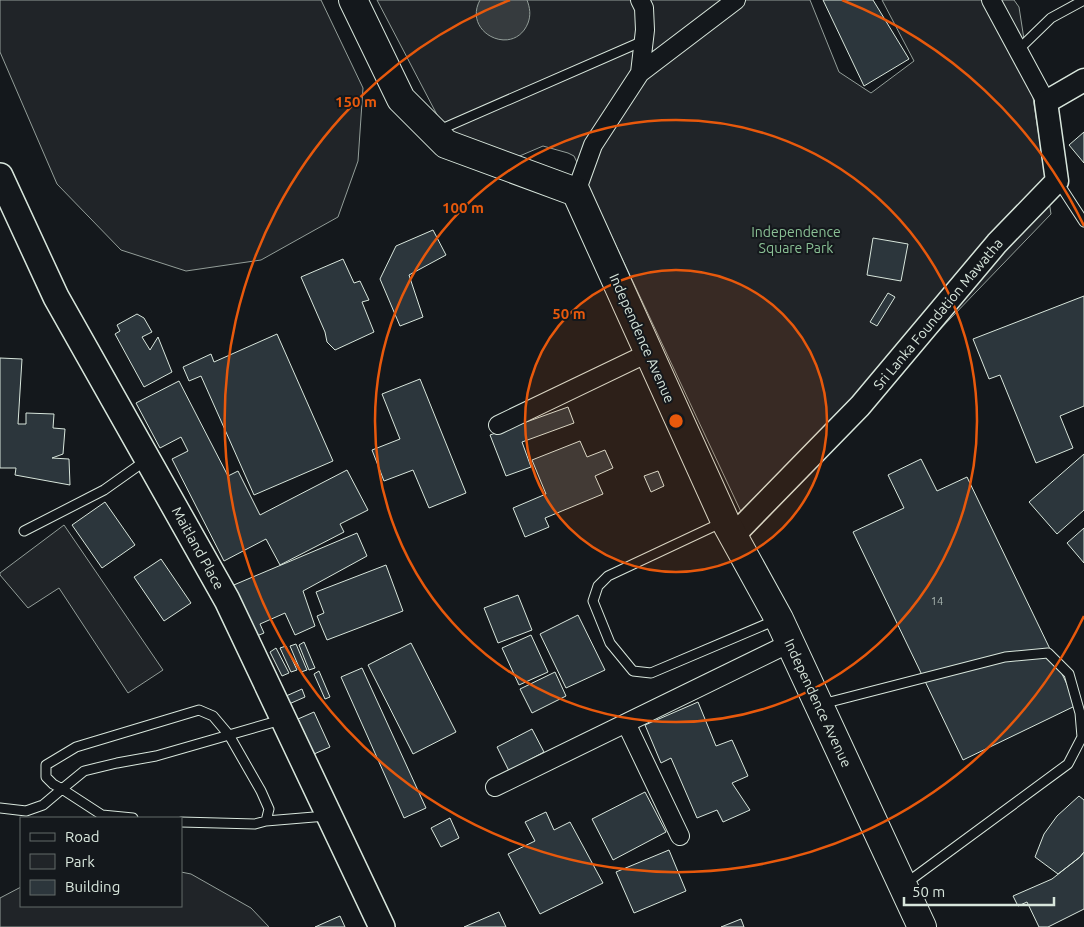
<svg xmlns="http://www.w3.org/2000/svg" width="1084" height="927" font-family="Ubuntu,sans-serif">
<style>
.green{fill:#202428;stroke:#939e99}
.water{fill:#363b3e;stroke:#939e99}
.building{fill:#2c363c;stroke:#d8e6dc}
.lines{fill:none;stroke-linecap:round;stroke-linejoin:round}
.service-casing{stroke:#d8e6dc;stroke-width:11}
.minor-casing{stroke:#d8e6dc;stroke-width:20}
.tertiary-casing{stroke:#d8e6dc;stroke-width:25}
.secondary-casing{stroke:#d8e6dc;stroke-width:28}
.primary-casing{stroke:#d8e6dc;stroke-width:30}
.service{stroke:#14181c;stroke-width:9}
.minor{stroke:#14181c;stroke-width:18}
.tertiary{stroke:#14181c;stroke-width:22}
.secondary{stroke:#14181c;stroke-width:25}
.primary{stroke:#14181c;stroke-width:28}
.ring{fill:none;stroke:#e8590c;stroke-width:2.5}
.labels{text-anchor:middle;stroke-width:4;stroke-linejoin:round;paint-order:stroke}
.number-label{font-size:11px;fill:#adbab4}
.park-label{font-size:14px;fill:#8ac095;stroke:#14181c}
.street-label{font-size:14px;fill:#d8e6dc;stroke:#14181c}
.centre{fill:#e8590c;stroke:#14181c;stroke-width:2.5}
.ring-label{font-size:15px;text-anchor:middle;font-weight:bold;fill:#e8590c;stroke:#14181c;stroke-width:4;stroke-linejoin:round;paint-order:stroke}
</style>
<rect width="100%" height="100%" fill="#14181c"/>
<path class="green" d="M0 0H321L363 88 358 161 338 217 261 260 186 271 121 250 57 184 0 52Z
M377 0H810L839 72 871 93 914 61 882 0H1014L1019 7 1051 214 901 370 743 516 574 156 568 153 543 146 515 158 446 132Z
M64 525 163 670 128 693 59 588 28 608 0 575V573Z
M181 872 191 874 251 908 269 927H0V898L21 887V906H181Z"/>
<path class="water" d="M480 0H527C530 8 531 15 528 23 514 58 462 33 480 0Z"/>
<path class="building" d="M823 0H873L909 59 864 86Z
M1084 132V163L1069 145Z
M433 230 446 255 409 275 423 317 400 326 380 279 396 246Z
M873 238 908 244 901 281 867 275Z
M343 259 354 283 360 281 369 300 362 302 374 332 335 350 327 342 325 332 301 277Z
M888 293 895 297 877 326 870 322Z
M1084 296V406L1060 416 1073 448 1036 463 1000 375 989 379 973 339Z
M137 314 144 318 152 332 142 337 150 350 158 337 172 372 144 387 115 334 120 331 117 325Z
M277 334 333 461 254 495 201 376 189 381 183 367 211 354 214 362Z
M0 358 22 359 18 424H26V413L54 414 53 428 65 429 63 454 52 458 69 459 70 485 15 475 16 468H0Z
M420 379 466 493 429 508 413 470 384 481 372 450 400 439 382 394Z
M179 381 228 476 238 471 260 515 347 470 368 510 340 524 344 532 280 565 266 539 224 561 172 459 188 451 181 437 160 448 136 403Z
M568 407 574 423 522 442 531 467 506 476 490 435Z
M580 441 587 457 605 450 613 468 595 476 603 494 545 518 549 527 525 537 513 508 546 494 532 460Z
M1084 454V510L1057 534 1029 502Z
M921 459 937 491 967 477 1077 705 963 760 853 532 904 508 888 475Z
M658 471 664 486 651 492 644 476Z
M105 502 135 545 102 568 72 525Z
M1084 528V563L1067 543Z
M357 533 367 556 303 591 315 626 295 635 285 613 260 624 264 633 252 638 229 587Z
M161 559 191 603 164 621 134 577Z
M386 565 403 611 327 640 317 616 324 613 316 592Z
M518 595 532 630 498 643 484 608Z
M578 615 605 670 566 688 540 634Z
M531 635 548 672 519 685 502 648Z
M304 642 315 668 309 670 299 645Z
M411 643 456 732 413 754 368 665Z
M296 644 307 670 301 672 290 646Z
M286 646 297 670 291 672 280 648Z
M276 648 289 673 282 676 270 652Z
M362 668 426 808 404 818 341 677Z
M319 671 330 697 325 699 314 674Z
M555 672 566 696 532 713 520 689Z
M302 689 305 697 289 704 286 696Z
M698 702 716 746 732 740 748 776 732 783 750 810 723 822 717 810 697 818 671 758 661 763 645 725Z
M314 712 330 747 314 754 298 719Z
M532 729 544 752 509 771 497 747Z
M645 792 666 832 613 860 592 819Z
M1079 796 1084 800V852L1080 857 1058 874 1035 857 1044 834 1057 816Z
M546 812 554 830 570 822 603 883 540 914 508 854 535 841 525 822Z
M450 818 459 838 441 847 431 828Z
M669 850 686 891 634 913 616 872Z
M1084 852V909L1048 927H1039L1027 902 1018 906 1013 896 1052 879 1080 857Z
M499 912 506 927H464Z
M340 916 345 927H315Z
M741 919 744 927H721Z"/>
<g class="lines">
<g class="service-casing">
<path id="service" d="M1018 50 1051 18 1084 0
M437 131 643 41
M1058 182 1084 222
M723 522 608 576 598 586 593 601 610 643 633 671 651 673 776 620
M24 531 104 490 145 461
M822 704 1005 657 1048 653 1069 674 1080 713 1082 737 1068 764 905 884
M199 710 213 716 229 735 156 756 117 763 84 771 62 789 53 784 46 777V765L76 747Z
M0 808 26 811 43 805 62 789 102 815 133 818
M266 821 326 816
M181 822 255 824 266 821 269 809 261 791 229 735 281 720"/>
</g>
<g class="minor-casing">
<path id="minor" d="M991 0 1046 102
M640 73 736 0
M576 192 593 145 640 73 645 30 644 8 640 0
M498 425 648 353
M626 723 680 836
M495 787 790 643"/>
</g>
<g class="tertiary-casing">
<path id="tertiary" d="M733 536 860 406 997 243 1057 181 1046 102 1084 80"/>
</g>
<g class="secondary-casing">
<path id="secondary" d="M0 176 56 297 227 600 382 927"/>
</g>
<g class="primary-casing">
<path id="primary" d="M353 0 401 99 446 144 576 192 725 521 779 619 922 927"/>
</g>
<use href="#service" class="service"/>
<use href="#minor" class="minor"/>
<use href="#tertiary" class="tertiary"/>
<use href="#secondary" class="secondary"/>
<use href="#primary" class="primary"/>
</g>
<circle cx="676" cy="421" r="151" fill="#e8590c" fill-opacity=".12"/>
<g class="ring">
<circle cx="676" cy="421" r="151"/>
<circle cx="676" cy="421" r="301"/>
<path d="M1084 616A452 452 0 1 1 510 0M842 0A452 452 0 0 1 1084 226"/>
</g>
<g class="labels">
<g class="number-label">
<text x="937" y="605">14</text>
</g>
<g class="park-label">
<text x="796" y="237">Independence<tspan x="796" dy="16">Square Park</tspan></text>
</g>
<g class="street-label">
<text transform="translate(938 314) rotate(-50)" y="5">Sri Lanka Foundation Mawatha</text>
<text transform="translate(642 338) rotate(66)" y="5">Independence Avenue</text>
<text transform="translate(198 548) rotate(61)" y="5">Maitland Place</text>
<text transform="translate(818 703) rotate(65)" y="5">Independence Avenue</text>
</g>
</g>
<circle cx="676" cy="421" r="8" class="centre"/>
<g class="ring-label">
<text x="356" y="107">150 m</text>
<text x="463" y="213">100 m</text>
<text x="569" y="319">50 m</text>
</g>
<rect x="20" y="817" width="162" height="90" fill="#14181c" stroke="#626a69"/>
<rect x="30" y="833" width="25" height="8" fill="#14181c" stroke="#626a69"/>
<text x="65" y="842" font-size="15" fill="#d8e6dc">Road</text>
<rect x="30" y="854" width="25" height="15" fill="#202428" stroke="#626a69"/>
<text x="65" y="867" font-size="15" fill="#d8e6dc">Park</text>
<rect x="30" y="880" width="25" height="15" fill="#2c363c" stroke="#626a69"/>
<text x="65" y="892" font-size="15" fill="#d8e6dc">Building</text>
<path d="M904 897v8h150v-8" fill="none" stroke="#d8e6dc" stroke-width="2.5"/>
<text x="912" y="897" font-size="15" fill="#d8e6dc" stroke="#14181c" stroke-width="4" paint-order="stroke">50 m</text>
</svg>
